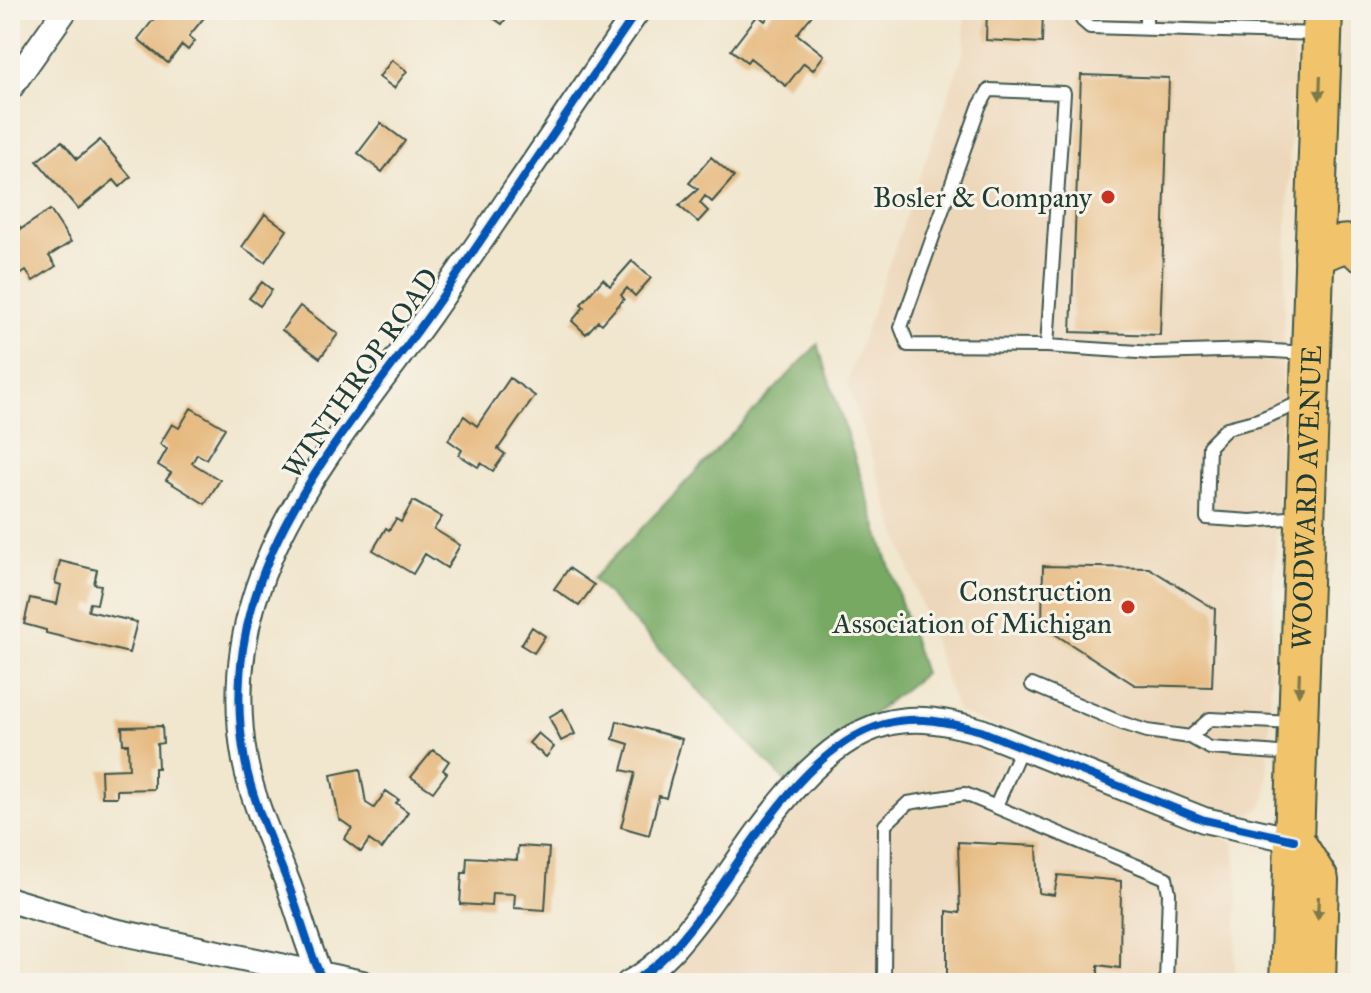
<svg xmlns="http://www.w3.org/2000/svg" width="1371" height="993" font-family="'IM FELL Great Primer',serif">
<style>
.built{fill:#edd7ba}
.forest{fill:#77a964;stroke:#4b734c;stroke-width:2}
.building{fill:#e6b97f}
.lines{fill:none;stroke-linecap:round;stroke-linejoin:round}
.service-casing{stroke:#3e564b;stroke-width:16}
.minor-casing{stroke:#3e564b;stroke-width:28}
.primary-casing{stroke:#3e564b;stroke-width:42}
.service{stroke:#fff;stroke-width:12}
.minor{stroke:#fff;stroke-width:24}
.primary{stroke:#f1c36a;stroke-width:38}
.cycleway-casing{stroke:#f7f3e8;stroke-width:13}
.cycleway{stroke:#0057b8;stroke-width:8}
.oneway{fill:#7d794c}
.poi-dot{fill:#c8321e;stroke:#f7f3e8;stroke-width:3}
.labels{text-anchor:middle;stroke-width:6;stroke-linejoin:round;paint-order:stroke}
.poi-label{font-size:28px;fill:#1f3d34;stroke:#f7f3e8;text-anchor:end}
.street-label{font-size:28px;fill:#1f3d34;stroke:#f7f3e8}
</style>
<rect width="100%" height="100%" fill="#f7f3e8"/>
<filter id="ink" filterUnits="userSpaceOnUse"><feTurbulence type="fractalNoise" baseFrequency=".0125" numOctaves="2"/><feDisplacementMap in="SourceGraphic" scale="16" xChannelSelector="R" yChannelSelector="G"/><feConvolveMatrix kernelMatrix="1 2 1 2 8 2 1 2 1" color-interpolation-filters="sRGB"/></filter>
<filter id="wash" filterUnits="userSpaceOnUse"><feTurbulence type="fractalNoise" baseFrequency=".006" numOctaves="4" result="noise"/><feDisplacementMap in="SourceGraphic" scale="32" xChannelSelector="R" yChannelSelector="G"/><feGaussianBlur stdDeviation="1.8" result="paint"/><feColorMatrix in="noise" values="0 0 0 0 0 0 0 0 0 0 0 0 0 0 0 0 0 1.4 0 .05"/><feComposite in="paint" operator="in"/></filter>
<g filter="url(#wash)">
<rect width="100%" height="100%" fill="#f1e6ce"/>
<path class="built" d="M965 10H1295L1267 793 1262 807 1251 814 1232 816 1203 807 957 712 847 383 964 51Z
M928 730 977 740 1234 843 1239 889 1234 983H683L674 971 697 944 804 796 842 759 864 745 887 735Z"/>
<path class="forest" d="M818 344 924 674 786 782 593 579Z"/>
<g id="blocks">
<path class="building" d="M161 10H201L207 14 189 36 195 41 188 50 182 45 168 63 138 39Z
M482 10H512L502 24Z
M773 10H816L797 34 824 55 813 70 804 63 786 86 750 58 747 62 731 50 758 15 765 21Z
M987 10H1043L1042 43 986 40Z
M392 60 407 71 394 88 379 77Z
M1081 75 1169 78 1160 335 1071 332Z
M381 123 405 141 382 172 358 153Z
M100 140 131 177 120 187 114 180 78 209 37 161 62 141 77 159Z
M711 157 734 177 712 202 705 196 700 203 708 211 698 222 679 206 698 189 689 183Z
M50 210 71 242 49 256 56 266 33 281 26 271 14 279 10 273V225L16 221 21 229Z
M265 214 287 230 265 262 242 247Z
M632 261 651 278 635 296 627 288 621 295 624 299 602 324 598 321 586 334 572 321 584 307 581 304 603 279 610 286Z
M262 282 272 290 260 306 249 298Z
M300 306 338 334 320 358 282 330Z
M510 378 535 396 498 449 505 454 493 471 481 463 478 467 459 455 462 450 448 440 464 416 477 426Z
M191 408 225 428 206 459 197 454 192 463 220 480 205 504 166 480 171 473 158 465 167 449 160 444 172 424 179 428Z
M413 501 442 517 434 529 460 545 447 568 425 554 413 574 373 550 386 528 389 530 396 519 401 522Z
M60 561 97 570 94 584 101 585 97 604 90 603 88 611 137 622 129 653 46 633V630L24 624 30 598 57 604 61 585 55 583Z
M1043 566 1149 568 1215 609 1212 687 1135 685 1042 626Z
M569 568 594 585 579 606 554 589Z
M532 627 545 636 534 653 521 645Z
M563 709 575 734 561 741 549 717Z
M617 721 682 739 666 798 659 796 649 835 621 827 635 773 622 770 629 744 613 739Z
M162 726 163 743 157 744 158 768H154V789L117 790V797H102L101 770 129 769 128 744H123L122 727Z
M538 733 554 747 546 757 529 743Z
M433 750 449 761 443 770 447 773 433 792 411 777Z
M360 769 366 803 374 808 386 791 399 800 396 803 408 812 382 849 369 840 361 852 344 839 352 828 339 819 331 775Z
M958 842 1037 846 1039 893 1054 895 1058 875 1121 881 1120 968 1098 965V983H947V911L960 913Z
M518 846 549 848 545 910 514 908 515 894 492 893 491 906 460 904 462 873H466L467 857 517 860Z"/>
</g>
</g>
<g filter="url(#ink)">
<use href="#blocks" fill-opacity="0" stroke="#3e564b" stroke-width="2"/>
<g class="lines">
<g class="service-casing">
<path id="service" d="M1082 10V20L1090 27 1319 34
M1146 28V10
M1047 346 1064 93 989 90 979 107 901 327 908 345 1047 346 1153 353 1255 350 1307 353
M1299 517 1251 521 1207 518 1209 446 1227 428 1258 420 1302 402
M1032 685 1122 723 1147 731 1190 737 1210 748 1293 754
M1190 737 1210 719 1295 723
M996 806 1021 748
M884 983 885 825 908 803 965 794 1166 878 1169 893 1166 983"/>
</g>
<g class="minor-casing">
<path id="minor" d="M10 88 65 10
M10 900 109 930 362 983
M324 983C308 950 300 914 287 881 272 842 253 803 245 761 212 574 330 454 430 314 500 214 568 111 638 10
M629 983C663 966 685 935 707 906 751 845 808 745 884 724 917 715 949 722 981 731L1204 820 1294 840"/>
</g>
<g class="primary-casing">
<g id="primary">
<path d="M1314 256C1330 249 1347 236 1361 252"/>
<path d="M1294 840 1319 880 1316 983"/>
<path id="s1" d="M1289 983 1323 10"/>
</g>
</g>
<use href="#service" class="service"/>
<use href="#minor" class="minor"/>
<use href="#primary" class="primary"/>
<g class="cycleway-casing">
<path id="cycleway" d="M324 983C308 950 300 914 287 881 272 842 253 803 245 761 212 574 330 454 430 314 500 214 568 111 638 10
M629 983C663 966 685 935 707 906 751 845 808 745 884 724 917 715 949 722 981 731L1204 820 1294 840"/>
</g>
<use href="#cycleway" class="cycleway"/>
</g>
<defs><path id="oneway-solid" d="M-6-.8H1V-3.2L6.5 0L1 3.2V.8H-6Z" transform="scale(2)"/></defs>
<g class="oneway">
<use href="#oneway-solid" transform="translate(1320 88) rotate(92)"/>
<use href="#oneway-solid" transform="translate(1299 684) rotate(92)"/>
<use href="#oneway-solid" transform="translate(1318 908) rotate(92)"/>
</g>
</g>
<g class="poi-dot">
<circle cx="1108" cy="197" r="8"/>
<circle cx="1128" cy="607" r="8"/>
</g>
<g class="labels">
<g class="poi-label">
<text x="1092" y="207">Bosler &amp; Company</text>
<text x="1112" y="601">Construction<tspan x="1112" dy="32">Association of Michigan</tspan></text>
</g>
<g class="street-label">
<text transform="translate(360 373) rotate(-55)" y="10">WINTHROP ROAD</text>
<text dy="10" stroke="none"><textPath href="#s1" startOffset="486">WOODWARD AVENUE</textPath></text>
</g>
</g>
<rect width="1371" height="993" fill="none" stroke="#f7f3e8" stroke-width="40"/>
</svg>
